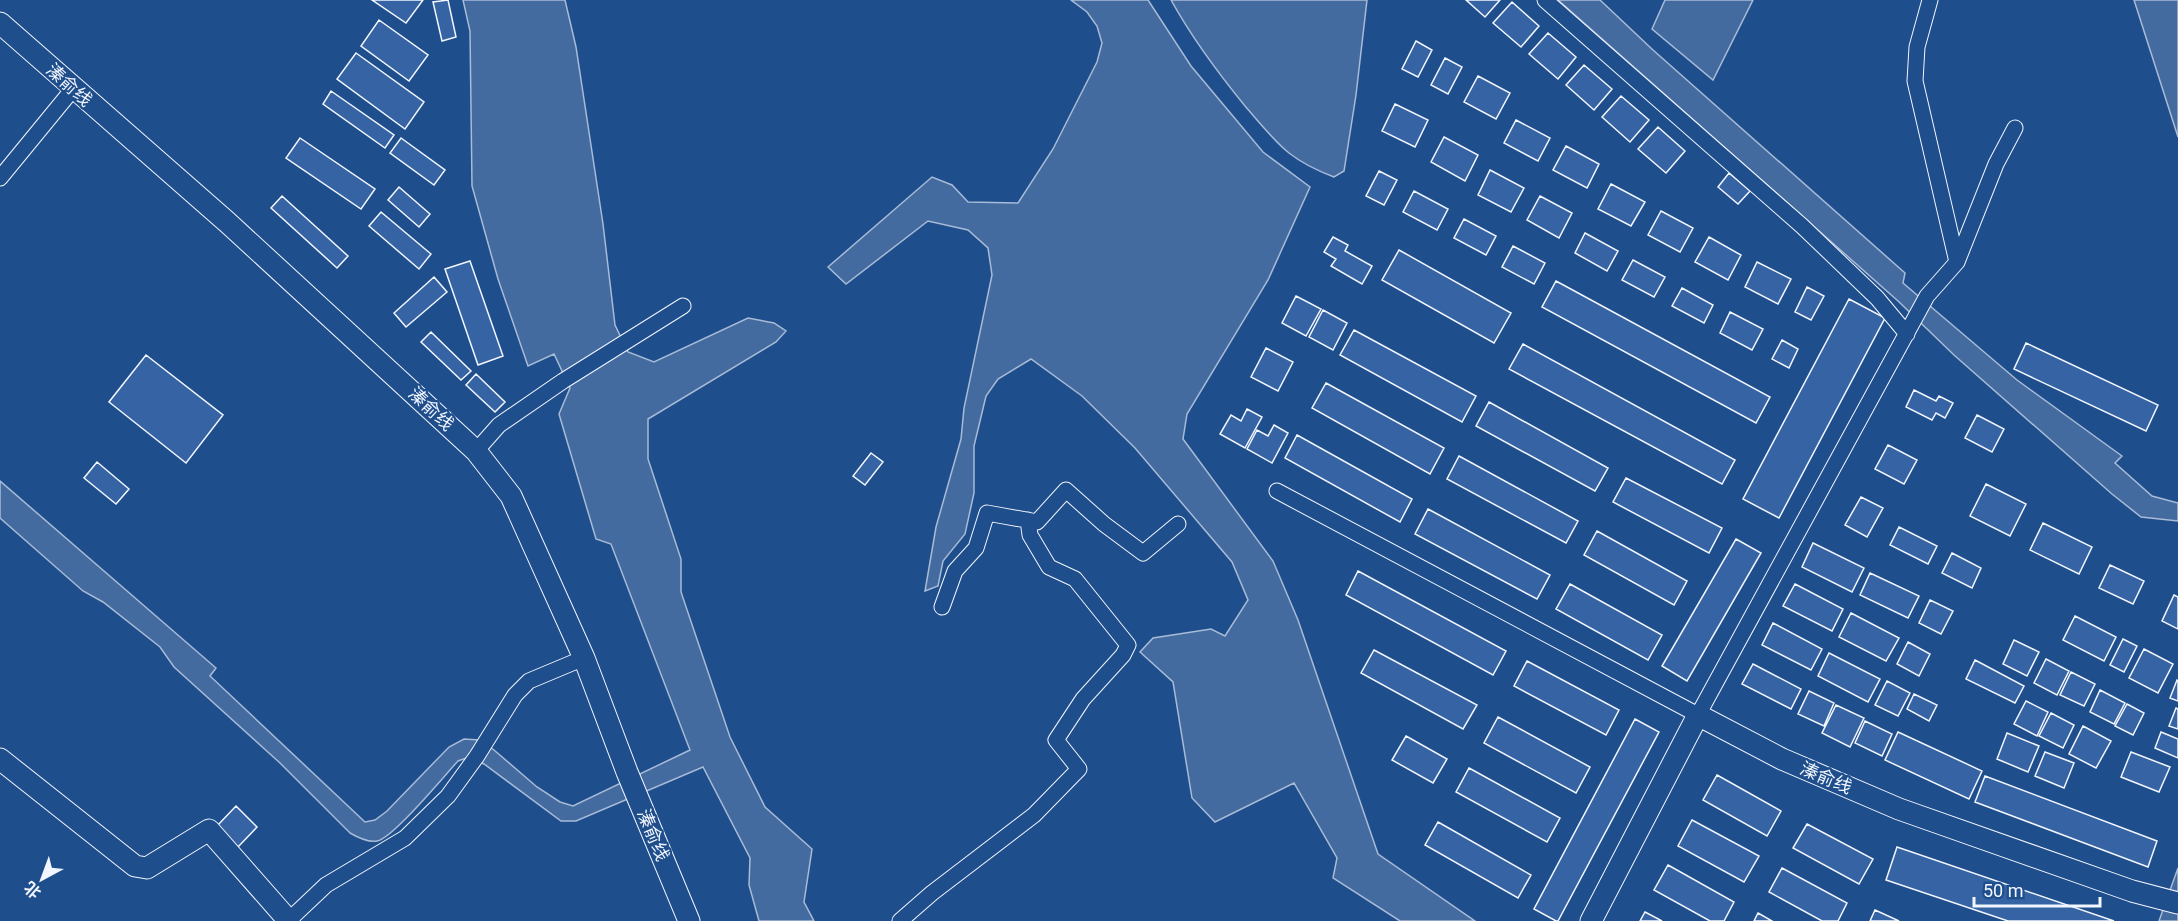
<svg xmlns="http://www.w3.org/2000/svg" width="2178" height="921" font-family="Roboto,'Noto Sans SC',sans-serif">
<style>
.water{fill:#446ba0;stroke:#a8bbd7;stroke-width:1.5}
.building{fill:#3563a3;stroke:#f2f6ff;stroke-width:1.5}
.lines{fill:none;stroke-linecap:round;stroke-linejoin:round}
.street-casing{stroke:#f2f6ff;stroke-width:17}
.secondary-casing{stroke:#f2f6ff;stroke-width:23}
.street{stroke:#1f4e8c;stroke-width:15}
.secondary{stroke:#1f4e8c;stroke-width:21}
.labels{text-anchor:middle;stroke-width:4.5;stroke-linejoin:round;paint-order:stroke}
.street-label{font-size:18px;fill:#f2f6ff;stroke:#1f4e8c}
</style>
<rect width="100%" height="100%" fill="#1f4e8c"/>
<path class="water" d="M463 0H565L576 47 603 224 615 325 628 352 654 362 748 318 774 323 786 331 776 342 648 419V459L681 559V592L730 737 765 807 812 849 804 902 814 921H759L749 885 750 858 703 767 576 821H561L484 764 469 757 458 761C444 776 393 838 377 841 368 843 357 837 350 833L280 763 174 667 160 647 103 602 83 591 0 518V481L216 668 210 676 365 822 375 820 387 811 449 747 464 739 479 740 494 750 537 787 560 802 573 806 690 750 611 544 596 539 559 414 570 388 554 354 528 366 498 279 472 186 470 31Z
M1071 0H1148L1191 66 1263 152 1310 187 1268 280 1187 414 1183 439 1273 561 1298 620 1378 854 1475 921H1400L1333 878 1337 858 1294 783 1215 822 1192 798 1173 682 1140 652 1153 638 1211 629 1225 636 1248 600 1232 562 1135 448 1082 396 1031 359 998 379 986 396 974 446V493L965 534 943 561 938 586 925 591 936 527 961 439 964 408 992 275 988 248 968 230 928 221 846 284 828 267 932 177 952 185 968 202 1018 203 1053 149 1097 62 1102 43 1097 26 1087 12Z
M1171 0H1367L1356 95 1344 171 1334 177C1318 171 1303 164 1289 153 1273 140 1259 122 1245 106 1218 73 1192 38 1171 0Z
M1558 0H1600L1653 50 1905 273 1903 283 2017 380 2122 456 2115 463 2152 496 2178 503V521L2141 517 2112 494 1954 355 1898 301Z
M1665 0H1753L1713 80 1652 29Z
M2134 0H2178V137Z
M2178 868V921H2159Z"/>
<path class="building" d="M372 0H423L406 23Z
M448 0 456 37 442 41 433 2Z
M1466 0H1500L1485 17Z
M1512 2 1539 26 1521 47 1493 23Z
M379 20 428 55 409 81 361 46Z
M1548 33 1576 57 1558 79 1529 54Z
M1416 41 1432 50 1418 77 1402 69Z
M356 53 424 102 405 129 337 79Z
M1445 58 1462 67 1448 94 1431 85Z
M1584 65 1612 89 1594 110 1566 85Z
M1478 76 1510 93 1496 119 1464 102Z
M331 91 394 135 385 148 323 104Z
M1621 96 1649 120 1630 142 1602 117Z
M1395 104 1428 120 1415 147 1382 131Z
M1516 120 1550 138 1538 161 1504 143Z
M1658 127 1685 151 1666 173 1638 149Z
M1444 137 1478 155 1465 181 1431 162Z
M300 138 375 189 361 209 286 158Z
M401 138 445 170 434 185 390 153Z
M1566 146 1599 164 1587 188 1553 170Z
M1490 170 1524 188 1511 212 1478 195Z
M1379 171 1397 180 1384 205 1366 196Z
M1729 173 1750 191 1738 204 1718 187Z
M1611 184 1645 202 1631 226 1598 209Z
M399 187 430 214 419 227 388 200Z
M1414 191 1448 209 1437 230 1403 212Z
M282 196 348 256 337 268 271 208Z
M1540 196 1572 213 1559 238 1527 220Z
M1661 211 1693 228 1680 252 1648 235Z
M381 212 431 254 419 269 369 226Z
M1464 219 1496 236 1486 255 1454 238Z
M1585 233 1618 251 1607 271 1575 253Z
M1333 237 1348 245 1345 251 1372 266 1362 284 1331 266 1336 259 1324 252Z
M1709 237 1741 255 1728 280 1695 262Z
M1513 246 1545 263 1534 284 1502 267Z
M1399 250 1511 313 1494 343 1382 280Z
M1633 260 1665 277 1654 297 1622 280Z
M470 261 503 356 478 365 445 269Z
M1757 262 1791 279 1778 304 1745 287Z
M434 277 447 292 406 327 394 313Z
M1556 281 1770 397 1756 423 1542 307Z
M1807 287 1824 296 1811 320 1795 312Z
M1682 288 1713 305 1704 323 1672 306Z
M1296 296 1321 309 1306 336 1282 323Z
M1849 299 1885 318 1779 518 1743 499Z
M1323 310 1347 323 1333 350 1309 337Z
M1730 312 1763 329 1752 350 1720 333Z
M1354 330 1476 396 1462 422 1340 355Z
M431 332 471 371 461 380 421 342Z
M1782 340 1798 349 1789 368 1772 359Z
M2026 343 2158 405 2146 431 2014 369Z
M1523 344 1735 460 1722 484 1509 369Z
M1266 348 1293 362 1278 391 1251 377Z
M146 355 223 415 186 463 109 402Z
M476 374 505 402 495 412 466 385Z
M1326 383 1444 448 1430 474 1312 408Z
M1914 390 1936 401 1939 396 1953 403 1945 418 1936 413 1932 420 1906 407Z
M1489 402 1608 468 1595 491 1476 426Z
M1247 409 1262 417 1245 448 1220 434 1231 415 1241 421Z
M1977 415 2004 429 1992 452 1965 438Z
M1274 425 1288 433 1272 463 1247 449 1257 430 1268 436Z
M1297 435 1412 499 1400 522 1285 458Z
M1888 445 1917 460 1904 484 1875 469Z
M871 453 883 462 865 485 853 476Z
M1459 456 1578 521 1566 543 1447 479Z
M97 462 129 489 116 504 84 478Z
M1626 478 1722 528 1709 553 1613 502Z
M1986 484 2026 504 2010 536 1970 516Z
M1861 497 1883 508 1867 537 1845 525Z
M1428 509 1550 575 1537 599 1415 534Z
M2043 523 2092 547 2079 574 2030 550Z
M1899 527 1937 546 1928 564 1890 545Z
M1597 531 1687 581 1674 605 1584 555Z
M1736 539 1761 553 1687 681 1662 666Z
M1813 543 1864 568 1852 592 1802 567Z
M1952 553 1981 568 1972 588 1942 573Z
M2110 565 2144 581 2133 604 2099 588Z
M1358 571 1506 651 1493 675 1346 595Z
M1870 573 1919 596 1908 618 1860 595Z
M1570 584 1662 635 1648 660 1556 609Z
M1795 584 1843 609 1832 631 1783 606Z
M2174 595 2178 597V629L2162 621Z
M1930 600 1953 611 1941 634 1919 623Z
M1851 613 1899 638 1886 661 1839 637Z
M2075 616 2116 637 2104 661 2063 640Z
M1773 623 1822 649 1811 670 1762 645Z
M2123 639 2137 646 2124 672 2110 665Z
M2014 640 2039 652 2027 676 2003 664Z
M1908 642 1930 654 1919 676 1897 664Z
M2144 649 2173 664 2158 693 2129 678Z
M1374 650 1477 705 1463 729 1361 673Z
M1829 653 1880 679 1868 702 1818 676Z
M2046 659 2069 671 2057 695 2034 683Z
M1975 660 2024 686 2015 703 1966 679Z
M1527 661 1619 710 1606 735 1514 686Z
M1753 664 1801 689 1791 709 1742 684Z
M2071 672 2095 684 2084 706 2060 695Z
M2177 680 2178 681V701L2170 698Z
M1887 681 1910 693 1898 716 1875 705Z
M2100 690 2125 703 2114 724 2090 712Z
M1809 691 1834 703 1824 726 1798 714Z
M1914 694 1937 705 1929 721 1907 709Z
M2026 701 2048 712 2037 736 2014 724Z
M2127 704 2144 713 2133 735 2115 726Z
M1836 705 1864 718 1850 747 1822 733Z
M2176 708 2178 709V729L2169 726Z
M2051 713 2074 725 2063 748 2039 736Z
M1498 717 1590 767 1576 793 1484 743Z
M1635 719 1659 732 1558 921H1556L1534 909Z
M1865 721 1892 734 1882 756 1855 743Z
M2083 726 2111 741 2096 768 2069 754Z
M1898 732 1982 771 1969 799 1885 760Z
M2161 732 2178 739V758L2155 748Z
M2007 733 2039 746 2028 772 1997 759Z
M1406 736 1447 759 1433 783 1392 760Z
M2045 752 2074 763 2064 788 2035 776Z
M2131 752 2170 767 2159 792 2121 777Z
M1469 768 1560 818 1547 842 1456 792Z
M1717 775 1781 811 1767 836 1703 800Z
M1985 776 2157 841 2148 867 1975 802Z
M236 806 257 827 238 847 217 826Z
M1692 820 1759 856 1744 882 1678 846Z
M1438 822 1531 875 1518 898 1425 845Z
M1807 824 1873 859 1859 884 1793 848Z
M1897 847 2114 921H2008L1886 880Z
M1668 865 1734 902 1724 921H1710L1654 890Z
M1782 868 1847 903 1838 921H1822L1769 892Z
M1875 910 1899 921H1870Z
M1645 912 1662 921H1640Z
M1758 913 1772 921H1754Z"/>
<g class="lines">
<g class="street-casing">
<path id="street" d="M1545 0 1802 226 1877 298 1907 334
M1930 0 1917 47 1915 81 1957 262
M0 178 73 89
M476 451 499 425 563 381 683 306
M1277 491 1698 715 1927 296 1957 262 1996 164 2015 128
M942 607 955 571 976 548 987 513 1037 522 1066 490 1104 524 1143 553 1178 524
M288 921 326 885 405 838 448 796 477 756 515 695 529 681 584 658
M900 921 932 893 1034 815 1079 769 1056 740 1083 699 1123 655 1128 645 1075 579 1049 567 1030 535 1028 520"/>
</g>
<g class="secondary-casing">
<path id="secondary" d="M0 23 227 222 476 451 511 496 584 658 627 772 689 921
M0 759 135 866 147 868 209 830 289 921
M1591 921 1698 715 1782 759 1899 809 2132 891 2178 903"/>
</g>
<use href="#street" class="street"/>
<use href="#secondary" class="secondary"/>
</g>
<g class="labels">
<g class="street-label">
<text transform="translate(69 85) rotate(42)" y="6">溱俞线</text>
<text transform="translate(431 409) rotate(43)" y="6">溱俞线</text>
<text transform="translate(1826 778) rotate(23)" y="6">溱俞线</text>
<text transform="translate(653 835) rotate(67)" y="6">溱俞线</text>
</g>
</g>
<g transform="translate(42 879) rotate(221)" stroke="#1f4e8c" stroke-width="4.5" paint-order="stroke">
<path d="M0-4.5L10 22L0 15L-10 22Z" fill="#f2f6ff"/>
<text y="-9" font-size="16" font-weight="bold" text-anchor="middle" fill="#f2f6ff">北</text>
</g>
<path d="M1974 897v9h126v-9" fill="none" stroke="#f2f6ff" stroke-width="3"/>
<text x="1983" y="897" font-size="18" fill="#f2f6ff" stroke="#1f4e8c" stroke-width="4.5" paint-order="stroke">50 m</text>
</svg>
